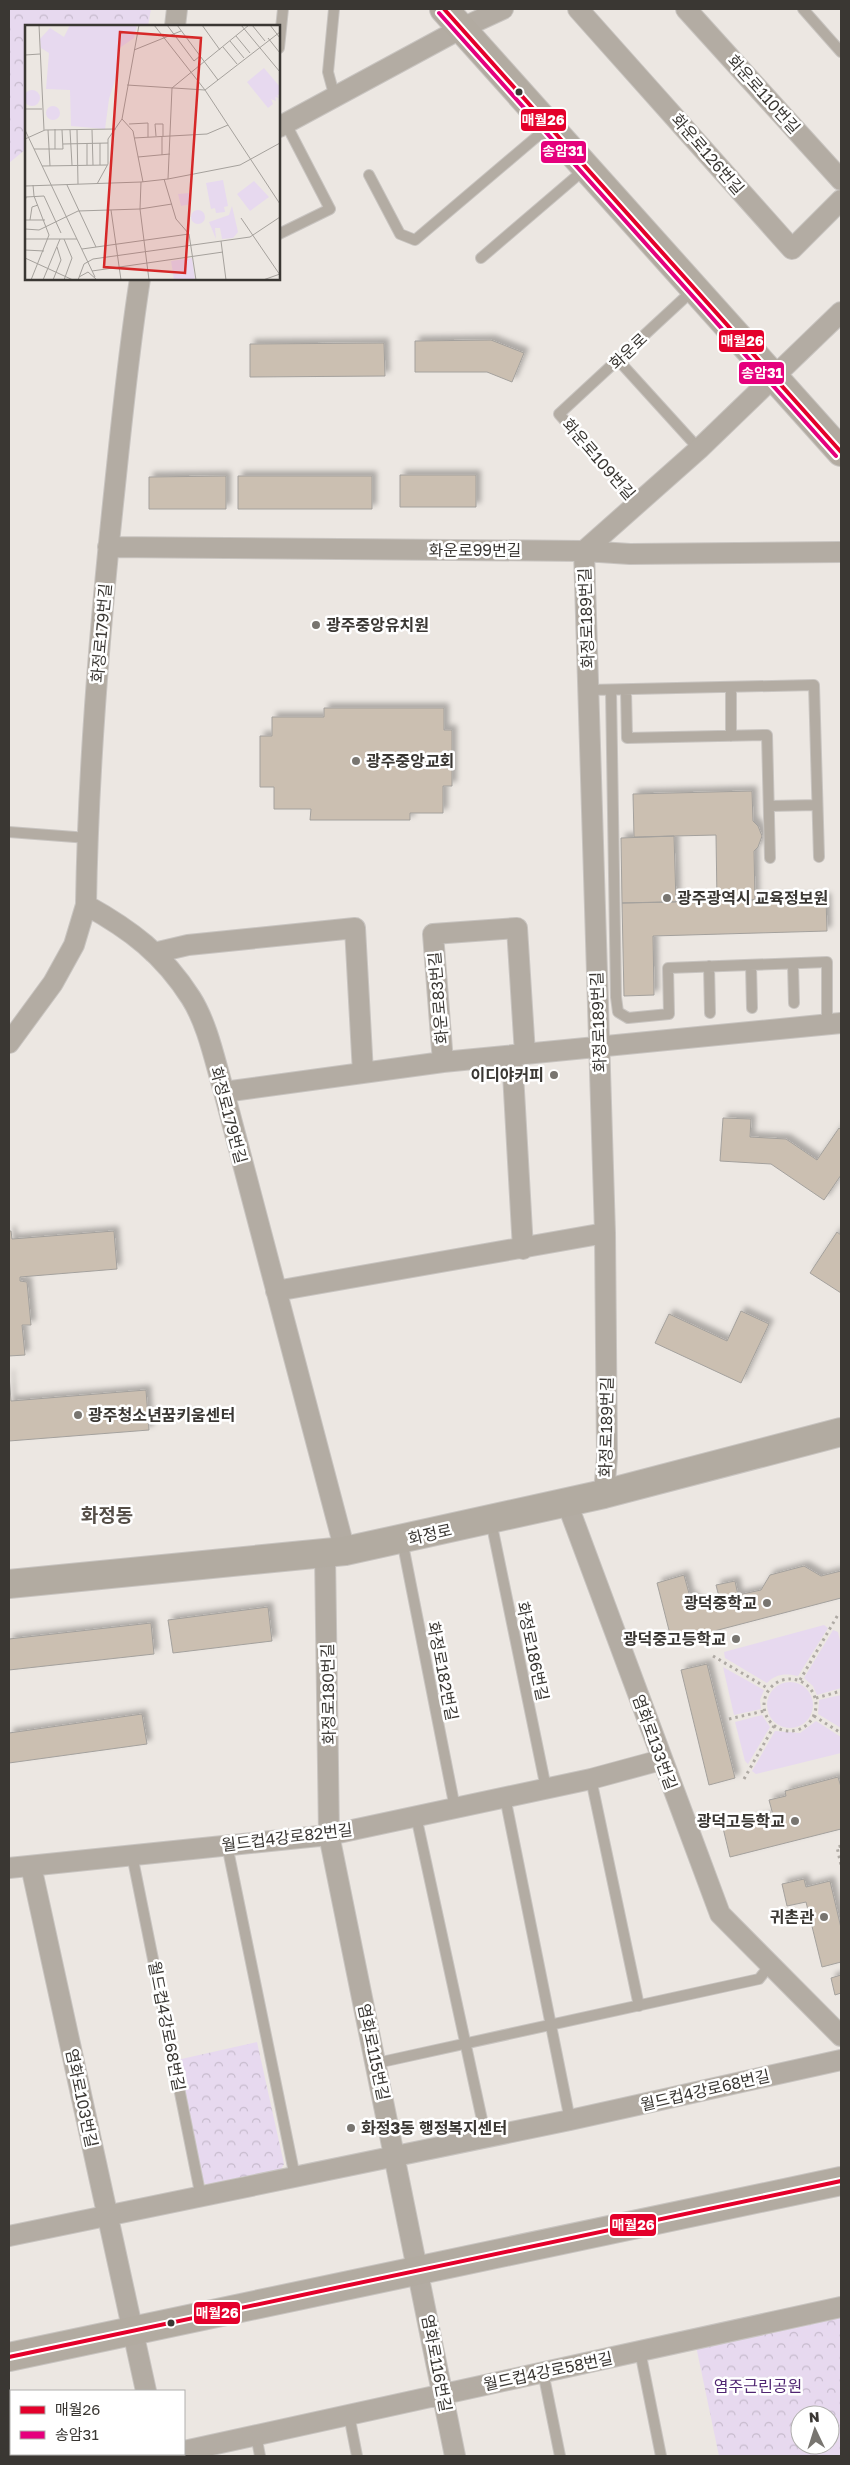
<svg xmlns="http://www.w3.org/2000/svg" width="850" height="2465" font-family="'Golos Text','Noto Sans KR',sans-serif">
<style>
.green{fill:#e7d9ef}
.forest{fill:url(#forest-crowns);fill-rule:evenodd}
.building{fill:#cbbfb1;stroke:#a4a19d;filter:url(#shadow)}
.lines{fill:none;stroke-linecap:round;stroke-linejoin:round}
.lane-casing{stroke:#c8c4c0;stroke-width:12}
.street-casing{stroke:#c8c4c0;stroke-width:22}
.secondary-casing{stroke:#c8c4c0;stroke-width:30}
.path{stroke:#afaaa4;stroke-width:3;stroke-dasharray:2.5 4;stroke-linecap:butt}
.lane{stroke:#b3aca3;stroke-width:10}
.street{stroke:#b3aca3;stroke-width:20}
.secondary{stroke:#b2aba1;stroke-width:28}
.bus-1-casing{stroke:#fff;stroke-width:8}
.bus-2-casing{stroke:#fff;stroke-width:8}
.bus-1{stroke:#e4002b;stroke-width:4}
.bus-2{stroke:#e5007d;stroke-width:4}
.bus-dot{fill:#3a3733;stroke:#fff;stroke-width:2}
.poi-dot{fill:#787570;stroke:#fff;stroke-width:2}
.labels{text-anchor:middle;stroke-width:5;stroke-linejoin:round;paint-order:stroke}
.street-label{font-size:16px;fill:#3a3733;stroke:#fff}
.poi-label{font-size:16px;font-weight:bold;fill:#3a3733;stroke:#fff;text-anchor:start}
.park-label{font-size:16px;fill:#502672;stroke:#fff}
.quarter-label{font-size:19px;font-weight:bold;fill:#554e47;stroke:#fff}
.inset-road{fill:none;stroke:#a5a19c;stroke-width:1}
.view{fill:#d62828;fill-opacity:0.15;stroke:#d62828;stroke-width:2.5}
.inset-edge{fill:none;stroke:#3a3733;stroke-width:2.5}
.line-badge{stroke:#fff;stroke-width:2}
.badge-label{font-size:14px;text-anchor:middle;font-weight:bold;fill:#fff}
</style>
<defs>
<pattern id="forest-crowns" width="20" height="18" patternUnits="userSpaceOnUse" patternTransform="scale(1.25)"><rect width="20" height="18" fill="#e7d9ef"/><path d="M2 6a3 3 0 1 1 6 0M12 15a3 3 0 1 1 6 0" fill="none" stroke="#c7bbcd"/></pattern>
<filter id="shadow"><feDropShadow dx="4.5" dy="-4.5" stdDeviation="2.5" flood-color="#0004"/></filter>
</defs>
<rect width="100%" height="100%" fill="#ece7e2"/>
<path class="green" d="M824 1625 828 1628 798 1676C786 1673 775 1674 767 1683L725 1658 724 1652Z
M833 1630 838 1632 841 1645V1688L817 1695 813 1686 804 1678Z
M723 1667 764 1690 760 1700 761 1709 734 1715Z
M767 1705a23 23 0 1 1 46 0a23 23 0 1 1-46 0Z
M841 1695V1728L818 1714 819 1700Z
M762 1715 770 1727 748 1764 745 1761 735 1722Z
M816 1721 841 1737V1753L756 1774 752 1771 775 1731 800 1733Z"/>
<path class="forest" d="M9 9H151L148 26H26V149L9 163Z
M257 2042 284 2164 278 2174 211 2188 203 2182 177 2060Z
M841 2317V2456H719L696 2346ZM800 2415H830V2445H800Z"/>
<path class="building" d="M491 340 524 353 512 382 487 372H415V341Z
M384 343 385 376 250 377V344Z
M400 475H476V507H400Z
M226 476V509H149V477Z
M238 476H372V509H238Z
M324 708H444V730H452V786H443V813H410V820H310L311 809H274V787H260V736H272V717H324Z
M752 791 753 821 758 826 762 836 758 847 754 851 755 900 717 901 716 835 634 837 633 794Z
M674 836 676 902 622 903 621 838Z
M826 898 827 931 653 936 654 995 624 996 622 903Z
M723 1118 751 1119 750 1137 786 1139 817 1160 839 1128 841 1130V1175L824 1200 771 1164 720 1161Z
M9 1231H11L12 1239 114 1231 117 1269 20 1277V1281L27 1282 31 1325H22L25 1355 9 1356Z
M837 1232 841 1235V1293L810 1273Z
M741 1311 769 1324 741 1383 655 1343 669 1314 727 1341Z
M9 1374 11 1401 146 1390 149 1430 9 1441Z
M804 1566 821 1576 841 1571V1598L672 1642 657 1583 684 1575 690 1597 694 1596 696 1606 726 1599 718 1593 716 1585 735 1581 738 1595 761 1590 770 1575Z
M268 1607 272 1641 173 1653 168 1620Z
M151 1623 154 1654 9 1670V1639Z
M707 1664 735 1778 709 1785 681 1670Z
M142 1714 147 1744 9 1763V1733Z
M838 1777 841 1787V1829L730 1857 723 1828 773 1815 769 1800 786 1796 785 1791Z
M804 1879 806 1887 830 1881 841 1928V1962L822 1967 806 1902 787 1906 782 1884Z
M841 1975V1993L835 1995 831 1978Z"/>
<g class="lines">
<g class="lane-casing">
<path id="lane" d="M334 9 328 72 335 98
M803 9 841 52
M279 48 283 9
M369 175 400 234 415 240 547 128
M279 234 330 209 286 124
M481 258 585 169
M619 361 699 449
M638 504 559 414 693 290
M731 687V736
M589 690 814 685 819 857
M611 690 616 997 618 1012 628 1018 669 1014 668 968 827 962V1025
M626 690 627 738 767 735 770 858
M769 806 817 805
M9 832 88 838
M793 964 794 1003
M751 965 752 1008
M709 966 710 1013
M491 1521 546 1788
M402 1540 455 1808
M591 1779 639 2006
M505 1797 570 2120
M416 1816 486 2138
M227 1845 295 2177
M132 1855 201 2197
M377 2063 759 1979 770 1965
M640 2351 661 2456
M543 2372 560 2456
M349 2415 357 2456
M256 2435 260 2456"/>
</g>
<g class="street-casing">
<path id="street" d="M578 9 792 249 841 200
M686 9 841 180
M175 26 177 9
M279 127 462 28 503 9
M140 279C128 354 121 429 113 504 99 637 88 771 86 905 131 930 163 954 191 998 208 1025 215 1062 224 1092L345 1551
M108 547 584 551 630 554 841 552
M154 953 188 945 355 928 363 1073
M9 1043 53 983 74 945 86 905
M512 1056 523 1249
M443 1062 433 934 517 928 525 1054
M224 1092 443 1062 841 1023
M276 1291 605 1233
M604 1494 607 1457 605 1233 584 551 699 449 841 312
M567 1503 720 1914 841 2036
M325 1554 329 1835 455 2456
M31 1866 146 2391
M9 1868 329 1835 591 1779 661 1760
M9 2236 570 2120 841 2060
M184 2451 841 2307
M159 2456 170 2454"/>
</g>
<g class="secondary-casing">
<path id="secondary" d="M444 9 841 452
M9 1584 345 1551 604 1494 841 1432
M9 2357 841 2181"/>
</g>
<path class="path" d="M713 1656 769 1689
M764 1705a26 26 0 1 1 52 0a26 26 0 1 1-52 0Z
M800 1680 839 1613
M816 1698 841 1691
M814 1716 841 1733
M729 1719 764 1711
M744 1779 774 1726
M841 1846 837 1847 841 1865"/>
<use href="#lane" class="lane"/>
<use href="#street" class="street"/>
<use href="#secondary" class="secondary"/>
<g class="bus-1-casing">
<path id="bus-1" d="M444 9 841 452
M9 2357 841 2181"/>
</g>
<g class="bus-2-casing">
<path id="bus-2" d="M439 13 836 456"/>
</g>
<use href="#bus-1" class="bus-1"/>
<use href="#bus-2" class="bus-2"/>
</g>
<g class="bus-dot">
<circle cx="519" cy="92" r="4.5"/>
<circle cx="171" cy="2323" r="4.5"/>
</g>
<g class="poi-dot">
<circle cx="316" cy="625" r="5"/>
<circle cx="356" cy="761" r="5"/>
<circle cx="667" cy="898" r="5"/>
<circle cx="554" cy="1075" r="5"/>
<circle cx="78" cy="1415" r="5"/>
<circle cx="767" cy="1603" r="5"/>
<circle cx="736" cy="1639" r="5"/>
<circle cx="795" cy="1821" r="5"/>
<circle cx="824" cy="1917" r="5"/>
<circle cx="351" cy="2128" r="5"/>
</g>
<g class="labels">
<g class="street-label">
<text transform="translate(764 94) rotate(48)" y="6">화운로110번길</text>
<text transform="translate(708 154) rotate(49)" y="6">화운로126번길</text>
<text transform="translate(628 351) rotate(-43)" y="6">화운로</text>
<text transform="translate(599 459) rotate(49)" y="6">화운로109번길</text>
<text x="475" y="556">화운로99번길</text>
<text transform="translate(586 618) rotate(-92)" y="6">화정로189번길</text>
<text transform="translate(101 633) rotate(-85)" y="6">화정로179번길</text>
<text transform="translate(438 998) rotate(-95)" y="6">화운로83번길</text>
<text transform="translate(598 1022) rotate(-92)" y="6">화정로189번길</text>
<text transform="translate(229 1115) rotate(75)" y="6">화정로179번길</text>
<text transform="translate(606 1427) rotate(-89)" y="6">화정로189번길</text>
<text transform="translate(430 1534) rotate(-13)" y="6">화정로</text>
<text transform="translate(533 1651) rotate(78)" y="6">화정로186번길</text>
<text transform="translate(443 1671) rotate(79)" y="6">화정로182번길</text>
<text transform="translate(328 1694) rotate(-91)" y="6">화정로180번길</text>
<text transform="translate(655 1742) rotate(70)" y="6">염화로133번길</text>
<text transform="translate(287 1837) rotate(-7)" y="6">월드컵4강로82번길</text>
<text transform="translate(167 2026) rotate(79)" y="6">월드컵4강로68번길</text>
<text transform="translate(374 2052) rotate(78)" y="6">염화로115번길</text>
<text transform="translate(705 2090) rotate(-13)" y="6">월드컵4강로68번길</text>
<text transform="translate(82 2098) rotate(78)" y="6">염화로103번길</text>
<text transform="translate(437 2363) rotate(79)" y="6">염화로116번길</text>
<text transform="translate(548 2371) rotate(-12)" y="6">월드컵4강로58번길</text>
</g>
<g class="poi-label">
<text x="326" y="631">광주중앙유치원</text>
<text x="366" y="767">광주중앙교회</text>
<text x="677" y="904">광주광역시 교육정보원</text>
<text x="544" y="1081" text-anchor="end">이디야커피</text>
<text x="88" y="1421">광주청소년꿈키움센터</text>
<text x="757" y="1609" text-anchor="end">광덕중학교</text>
<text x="726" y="1645" text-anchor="end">광덕중고등학교</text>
<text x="785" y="1827" text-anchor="end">광덕고등학교</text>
<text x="814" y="1923" text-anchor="end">귀촌관</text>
<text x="361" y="2134">화정3동 행정복지센터</text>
</g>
<g class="park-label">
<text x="758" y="2392">염주근린공원</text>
</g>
<g class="quarter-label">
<text x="107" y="1522">화정동</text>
</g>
</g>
<g transform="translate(25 25)">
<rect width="255" height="255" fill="#ece7e2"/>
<path d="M239 43 255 62V70H252L254 73 250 72 251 76 246 74 248 79 243 83 222 57ZM-1 73a8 8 0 1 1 16 0a8 8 0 1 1-16 0ZM21 88a7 7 0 1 1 14 0a7 7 0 1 1-14 0ZM198 155 203 181 199 182 200 187 191 188 190 183 186 184 181 158ZM229 156 244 172 225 186 212 169ZM164 168 166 179 156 181 153 169Z" fill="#e7d9ef"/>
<path d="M45 0H112L109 13 93 24V46L84 74 80 104 46 101 45 65 21 64 24 28 16 23 15 14 25 3 39 12ZM207 181 213 207 208 213 197 214 195 203H190L191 214 184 197 204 190ZM166 192a7 7 0 1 1 14 0a7 7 0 1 1-14 0ZM167 233 170 255H149L146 236Z" fill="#e7d9ef"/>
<path class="inset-road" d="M14 0 19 105M114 0 97 94 108 106 118 157M129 0 180 65 255 179M142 0 169 36 175 31M152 0 193 55M177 0 195 25M216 0 255 47M227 0 240 16M245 0 255 13M211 11 225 28M243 13 255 28M205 16 219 33M198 22 212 39M109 25 156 6M0 30 15 29M102 60 180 65 255 7M0 84H17M104 99 123 98V112M30 104V124M0 105 70 252M23 105 25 141M45 105 47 140M52 105 53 159M67 105 68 140M131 111 130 99H138V111M109 113 182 109 203 100M0 114 20 105 91 104M75 118V140M38 119 83 118M62 119V140M9 124H38L37 105M137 130V111M113 132 145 129M17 141 82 140M139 154 151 194 164 209 171 255M143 154 147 63 224 0M116 157 115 184 124 255M72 159 83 139V114L97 94M42 160 71 222M0 161 116 157 143 154 215 140 255 118M0 177 1 172 19 171 36 208M86 185 96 255M216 193 255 250M0 195H20M5 195 7 182 13 180M0 204 14 205 53 186 115 184 147 179M0 214H52M39 214 47 233 39 255M196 216 201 255M57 224 164 209M0 225 19 226M0 233 48 255M67 246 198 227M54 252 63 247 71 254M6 255 24 210 9 171 8 160M18 255 35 214M28 255 36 235 32 222M53 255 59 239 68 234 225 212 255 192M238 255 255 249"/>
<path class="view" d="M95 7 176 13 160 248 79 242Z"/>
<rect width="255" height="255" class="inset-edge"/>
</g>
<g class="line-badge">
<rect x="520" y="108" width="47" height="24" rx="5" fill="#e4002b"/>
<rect x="540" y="140" width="47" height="24" rx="5" fill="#e5007d"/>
<rect x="718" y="329" width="47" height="24" rx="5" fill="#e4002b"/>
<rect x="738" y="361" width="47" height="24" rx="5" fill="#e5007d"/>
<rect x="609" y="2213" width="48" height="24" rx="5" fill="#e4002b"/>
<rect x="193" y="2301" width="48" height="24" rx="5" fill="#e4002b"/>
</g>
<g class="badge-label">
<text x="543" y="125">매월26</text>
<text x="563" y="156">송암31</text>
<text x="742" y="346">매월26</text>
<text x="762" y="378">송암31</text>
<text x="633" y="2230">매월26</text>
<text x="217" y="2318">매월26</text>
</g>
<rect width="850" height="2465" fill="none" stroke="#3a3733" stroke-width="20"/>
<rect x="10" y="2390" width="175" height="65" fill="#ffffff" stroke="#b0afad"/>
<rect x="20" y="2406" width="25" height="8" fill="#e4002b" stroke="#b0afad"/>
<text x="55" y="2415" font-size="15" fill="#3a3733">매월26</text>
<rect x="20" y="2431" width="25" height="8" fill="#e5007d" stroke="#b0afad"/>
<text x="55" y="2440" font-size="15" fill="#3a3733">송암31</text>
<g transform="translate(815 2430) rotate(356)"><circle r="24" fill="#ffffff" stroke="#b0afad"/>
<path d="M0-4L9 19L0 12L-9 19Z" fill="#787570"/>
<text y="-8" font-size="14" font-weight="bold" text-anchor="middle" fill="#3a3733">N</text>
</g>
</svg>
